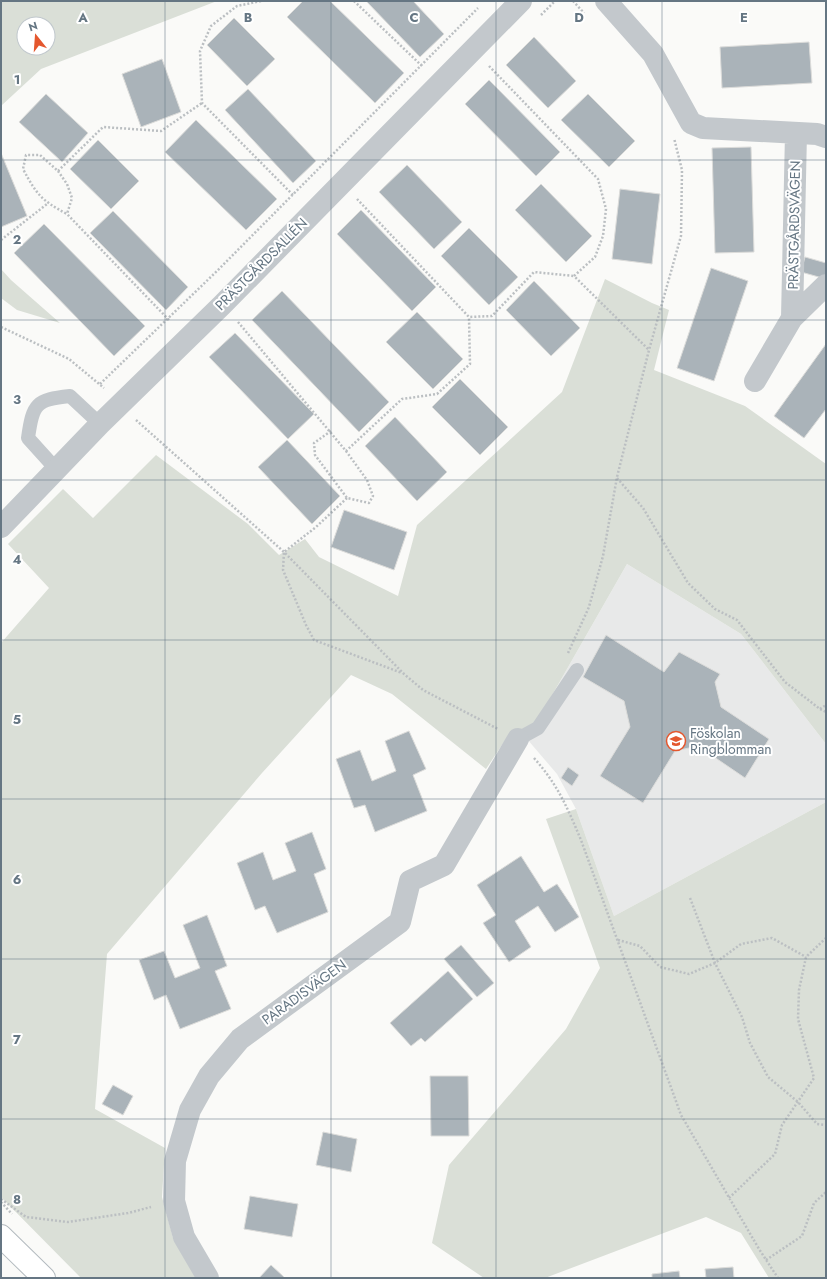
<svg xmlns="http://www.w3.org/2000/svg" width="827" height="1279" font-family="Jost,sans-serif">
<style>
.built{fill:#e8e9e9}
.green{fill:#dadfd7;fill-rule:evenodd}
.building{fill:#aab3b9;stroke:#dcdcda}
.lines{fill:none;stroke-linecap:round;stroke-linejoin:round}
.secondary-casing{stroke:#b3babf;stroke-width:24}
.path{stroke:#bbbfc2;stroke-width:2.5;stroke-dasharray:2 2;stroke-linecap:butt}
.lane{stroke:#c3c8cc;stroke-width:14}
.street{stroke:#c3c8cc;stroke-width:22}
.secondary{stroke:#fff;stroke-width:22}
.grid{fill:none;stroke:#657683;stroke-width:1;stroke-opacity:0.55}
.labels{text-anchor:middle;stroke-width:4;stroke-linejoin:round;paint-order:stroke}
.street-label{font-size:14px;fill:#657683;stroke:#fff}
.poi-label{font-size:14px;fill:#657683;stroke:#fff;text-anchor:start}
.grid-label{font-size:13px;text-anchor:middle;font-weight:bold;fill:#657683;stroke:#fff;stroke-width:4;stroke-linejoin:round;paint-order:stroke}
</style>
<rect width="100%" height="100%" fill="#fafaf8"/>
<path class="built" d="M627 564 741 634 826 744V802L614 916 576 809 557 774 527 739Z"/>
<path class="green" d="M1 1H217L41 69 1 106ZM24 24H48V48H24Z
M1 269 11 280 60 323 17 310 1 298Z
M605 279 652 303 669 310 654 370 745 406 826 464V744L741 634 627 564 527 739 512 730 486 769 392 694 351 675 262 773 107 954 95 1109 165 1148 162 1197 173 1238 197 1278H81L1 1197V643L49 588 8 544 63 489 93 518 156 455 248 524 279 555 305 539 319 557 398 596 417 525 562 392Z
M826 802V1278H769L741 1233 706 1217 545 1278H484L432 1243 449 1165 566 1029 600 968 546 819 576 809 614 916Z"/>
<path class="building" d="M303 1H330L404 73 375 103 287 17Z
M366 1H413L444 34 420 57Z
M234 18 275 59 247 86 207 45Z
M534 37 576 81 548 108 506 65Z
M809 42 812 83 722 88 720 47Z
M162 59 181 112 141 127 122 74Z
M489 80 560 152 536 176 465 104Z
M248 89 316 161 293 183 225 110Z
M46 94 88 133 62 162 19 122Z
M588 94 635 141 609 167 561 120Z
M196 120 277 199 246 230 165 152Z
M98 140 139 181 111 209 70 169Z
M751 147 754 252 715 253 712 148Z
M1 153 27 216 1 227Z
M407 165 462 222 434 249 379 192Z
M541 184 592 236 566 262 515 210Z
M620 189 660 194 652 264 612 259Z
M361 210 436 287 412 311 337 234Z
M113 211 188 287 166 310 90 233Z
M44 224 145 326 114 356 14 253Z
M469 228 518 277 489 305 441 256Z
M805 257 826 263V279L801 272Z
M711 268 748 281 714 381 677 368Z
M534 281 580 328 551 356 506 310Z
M282 291 389 402 359 432 252 320Z
M417 312 463 359 433 389 386 342Z
M235 333 314 414 288 439 209 357Z
M826 344V409L804 438 774 416Z
M460 379 508 427 480 455 432 407Z
M395 417 447 472 417 501 365 446Z
M287 440 340 496 312 524 258 467Z
M344 510 407 532 394 570 331 547Z
M606 635 664 672 679 652 720 674 715 682 721 707 769 739 745 778 698 746 675 751 643 803 600 776 630 727 624 701 583 677Z
M409 731 426 769 413 775 427 811 375 832 365 805 354 808 336 759 360 750 372 781 396 771 385 741Z
M568 767 579 775 572 786 561 778Z
M312 832 326 869 314 874 328 912 277 933 265 906 255 910 237 863 263 852 273 880 296 871 285 843Z
M521 856 544 892 557 884 579 917 555 932 538 906 515 921 531 947 509 962 483 923 496 915 477 885Z
M207 915 227 966 215 971 231 1009 180 1029 166 995 154 1000 139 960 164 951 175 978 200 968 183 925Z
M461 945 494 983 477 997 444 959Z
M448 971 473 999 425 1042 421 1038 411 1046 390 1023Z
M430 1076H468L469 1136H431Z
M113 1085 133 1096 123 1115 102 1104Z
M323 1132 357 1139 351 1172 316 1165Z
M250 1196 298 1204 292 1237 244 1229Z
M271 1265 284 1277 283 1278H259Z
M733 1267 734 1278H706L705 1269Z
M679 1271 680 1278H652V1274Z"/>
<g class="lines">
<g class="secondary-casing">
<path id="secondary" d="M1 1236 44 1278"/>
</g>
<path class="path" d="M261 1 237 6 211 26 200 51 202 103 293 195
M354 1 422 66
M573 1 584 13
M541 15 555 1
M489 66 598 179 606 209 603 236 595 257 574 276 649 350
M58 171 67 184 72 198 67 214
M357 199 469 317 492 316 534 272 574 276
M1 240 47 204
M169 320 67 214C41 200 37 195 23 169L26 155H40L58 171 103 127 161 131 202 103
M238 322 346 451 402 399 437 394 470 364 469 317
M1 327 69 359 104 388
M100 384 217 271 478 8
M136 420 284 552 404 674 423 690 498 729
M331 431 314 443 315 455 347 498 369 503 373 496 367 480 346 451
M617 478 643 508 688 583 715 609 737 620 785 682 820 709 826 712
M347 498 316 527 284 552 283 570 306 625 314 640 402 673
M568 653 589 607 603 556 617 477 649 350 681 236 682 170 674 138
M820 709 826 705
M534 758C558 785 567 807 581 840L681 1115 759 1249 778 1278
M690 898 715 963 742 1017 750 1043 768 1077 798 1102 817 1124 826 1125
M618 940 640 946 660 967 689 974 715 963 741 944 772 938 806 957
M729 1198 775 1154 782 1125 814 1078 798 1019 799 990 806 957 826 938
M1 1199 26 1217 68 1222 128 1213 151 1207
M1 1202 12 1214
M766 1260 802 1236 814 1203 826 1192"/>
<path class="lane" d="M56 469 28 438C33 403 36 400 70 396L100 424
M518 739 538 728 577 670"/>
<path class="street" d="M606 1 653 54 691 123 703 128 817 134 826 137
M792 318 796 133
M755 381 792 318 826 285
M1 527 100 424 222 305 521 1
M208 1278 184 1237 174 1201 175 1161 190 1110 209 1076 240 1039 400 922 410 881 444 865 518 739"/>
<use href="#secondary" class="secondary"/>
</g>
<path class="grid" d="M165 1V1278M331 1V1278M496 1V1278M662 1V1278M1 160H826M1 320H826M1 480H826M1 640H826M1 799H826M1 959H826M1 1119H826"/>
<defs>
<g id="school-ring" transform="scale(1)"><circle r="9.5" fill="#fff" stroke="#e4572e" stroke-width="1.5"/><path d="M0-5L7-2L0 1L-7-2ZM-4 1L0 2.5L4 1V4Q0 6-4 4Z" fill="#e4572e"/></g>
</defs>
<g fill-rule="evenodd">
<use href="#school-ring" x="676" y="741"/>
</g>
<g class="labels">
<g class="street-label">
<text transform="translate(794 225) rotate(-89)" y="5">PRÄSTGÅRDSVÄGEN</text>
<text transform="translate(261 264) rotate(-45)" y="5">PRÄSTGÅRDSALLÉN</text>
<text transform="translate(304 992) rotate(-36)" y="5">PARADISVÄGEN</text>
</g>
<g class="poi-label">
<text x="690" y="738">Föskolan<tspan x="690" dy="16">Ringblomman</tspan></text>
</g>
</g>
<g class="grid-label">
<text x="83" y="22">A</text>
<text x="248" y="22">B</text>
<text x="414" y="22">C</text>
<text x="579" y="22">D</text>
<text x="744" y="22">E</text>
<text x="17" y="84">1</text>
<text x="17" y="244">2</text>
<text x="17" y="404">3</text>
<text x="17" y="564">4</text>
<text x="17" y="724">5</text>
<text x="17" y="884">6</text>
<text x="17" y="1044">7</text>
<text x="17" y="1204">8</text>
</g>
<rect width="827" height="1279" fill="none" stroke="#657683" stroke-width="4"/>
<g transform="translate(36 36) rotate(343)"><circle r="19" fill="#ffffff" stroke="#c1c8cd"/>
<path d="M0-3L7 15L0 10L-7 15Z" fill="#e4572e"/>
<text y="-6" font-size="11" font-weight="bold" text-anchor="middle" fill="#657683">N</text>
</g>
</svg>
